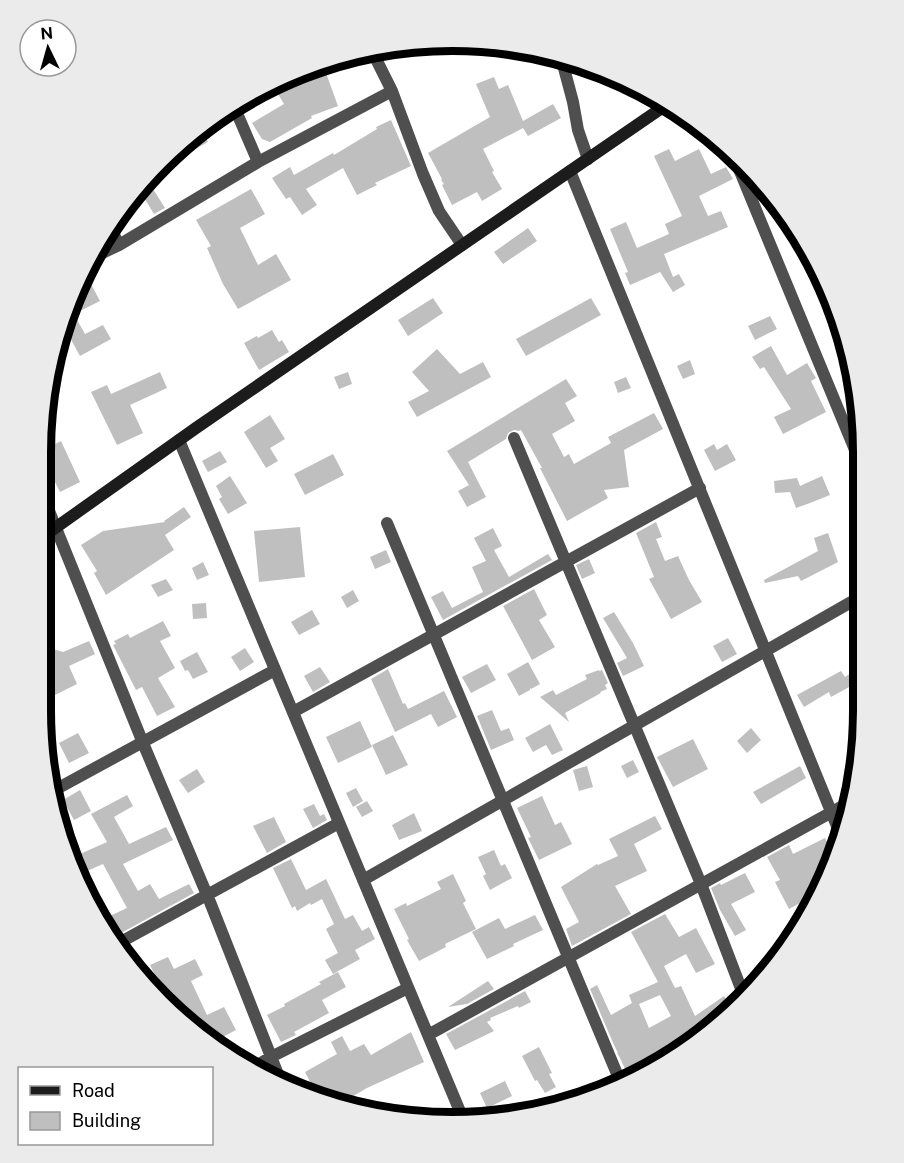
<svg xmlns="http://www.w3.org/2000/svg" width="904" height="1163" font-family="'Public Sans',sans-serif">
<style>
.building{fill:#bfbfbf;fill-rule:evenodd}
.lines{fill:none;stroke-linecap:round;stroke-linejoin:round}
.street{stroke:#4f4f4f;stroke-width:12}
.secondary{stroke:#1c1c1c;stroke-width:12}
.rim{fill:none;stroke:#000;stroke-width:8}
</style>
<rect width="100%" height="100%" fill="#fff"/>
<path class="building" d="M302 69 308 80 326 73 338 106 311 116 312 118 270 142 262 139 252 123 284 104 272 84 295 72Z
M494 77 499 89 508 85 523 121 553 104 561 118 528 136 523 128 483 149 494 171 492 172 502 189 482 201 477 192 452 205 442 185 444 184 441 180 442 179 428 153 490 117 476 84Z
M391 120 411 166 375 183 377 185 357 195 343 168 306 189 317 205 302 215 290 197 286 199 272 178 290 167 294 175 333 153 334 155 377 129 376 127Z
M202 130 208 142 177 159 174 156Z
M669 149 675 161 699 149 711 174 726 167 733 179 699 196 708 216 721 211 728 227 664 254 673 277 679 274 685 285 673 292 660 272 630 285 625 273 628 272 610 229 626 222 637 248 669 234 665 224 682 216 654 156Z
M153 189 165 208 154 214 143 196Z
M251 189 265 214 240 228 258 265 276 254 291 280 238 309 223 284 207 248 211 246 196 220Z
M528 228 537 241 503 264 494 252Z
M86 275 100 301 62 320 66 313Z
M433 298 443 313 408 336 398 320Z
M591 298 601 315 526 356 516 339Z
M770 316 777 329 755 340 748 326Z
M76 318 85 334 103 325 111 339 80 356 63 325Z
M272 330 279 342 282 340 289 352 259 370 244 343 257 336 258 338Z
M771 346 787 375 807 363 816 378 811 381 826 412 783 434 774 417 791 409 764 367 760 369 752 357Z
M437 349 460 374 483 362 491 377 417 417 408 402 429 391 412 372Z
M690 360 695 374 683 379 677 366Z
M160 372 167 388 130 405 143 433 117 445 91 392 107 385 111 394Z
M348 372 352 384 339 389 334 377Z
M626 377 631 388 618 393 614 382Z
M566 379 577 396 565 403 575 421 552 434 564 457 569 454 574 464 611 443 608 437 654 413 663 429 624 450 629 487 604 490 608 498 567 521 540 468H542L521 430 519 431 514 430 508 433 506 439 468 462 486 497 467 507 458 491 469 485 447 451Z
M270 415 285 439 270 448 278 461 266 468 244 432Z
M61 441 80 482 60 492 41 454V451Z
M714 444 717 450 727 444 736 460 715 471 704 450Z
M220 451 227 462 208 472 202 461Z
M333 454 344 475 305 495 294 474Z
M230 476 247 503 228 514 219 499 222 497 216 486Z
M822 476 830 495 810 503 796 508 790 492 775 493 774 481 797 478 800 486Z
M184 507 191 517 165 535 174 550 106 595 94 573 97 571 81 545 103 531 165 522 164 521Z
M656 522 662 537 656 539 665 561 678 556 689 580 702 602 671 619 649 579 654 577 636 533Z
M300 527 305 577 259 582 254 531Z
M493 528 502 546 494 550 509 577 548 554 552 560 443 620 431 597 443 591 452 608 483 592 472 567 486 561 474 538Z
M828 533 838 562 801 581 798 576 765 583 764 580 818 551 814 538Z
M386 550 391 562 375 569 370 557Z
M589 559 595 573 582 579 576 565Z
M203 562 209 575 197 580 192 568Z
M166 579 173 590 158 597 151 585Z
M534 589 547 615 539 620 555 647 532 660 503 606Z
M353 590 359 601 347 608 341 597Z
M206 603 207 618 193 619 192 604Z
M312 610 320 624 299 635 291 622Z
M614 612 633 643 644 666 623 676 617 663 627 658 603 618Z
M163 621 171 636 160 641 175 668 158 678 175 707 157 716 142 687 136 690 113 645 116 644 114 641 128 634 130 638Z
M728 638 737 654 722 662 713 646Z
M89 641 95 654 69 666 77 684 41 702V668L46 666 47 653 49 650 53 649 63 652Z
M245 648 254 662 240 671 231 657Z
M197 652 208 672 193 679 188 670 185 671 180 661Z
M528 662 540 684 531 689 530 688V690L519 696 507 674Z
M487 664 496 680 471 693 462 677Z
M320 667 330 682 313 692 304 676Z
M860 667V681L831 697 829 692 804 707 797 695 841 671 845 677Z
M388 669 403 704 405 703 408 709 444 691 457 717 438 727 431 714 395 732 371 679Z
M599 670V671L602 670 608 683 605 685 607 689 600 692 601 693 565 713 569 722 540 697 553 690 556 695 587 679 585 675Z
M492 710 501 731 509 728 514 740 491 750 477 716Z
M360 721 372 747 338 763 326 737Z
M550 724 563 750 552 755 546 745 533 752 525 738Z
M751 728 761 740 747 753 737 741Z
M78 733 89 753 69 763 59 743Z
M393 735 408 765 386 775 372 745Z
M693 739 708 769 673 787 657 757Z
M633 760 639 772 627 778 621 766Z
M587 766 593 787 579 791 573 770Z
M800 766 806 778 761 804 753 792Z
M197 769 205 782 188 793 179 780Z
M356 788 363 801 353 807 346 793Z
M80 790 91 811 74 820 63 800Z
M127 795 133 806 114 817 129 844 166 827 173 840 123 864 138 891 150 884 159 899 189 884 194 893 112 938 99 921 127 908 103 864 78 875 71 858 107 842 91 814Z
M542 796 555 825 561 822 572 844 539 860 528 838 531 837 517 808Z
M367 801 373 811 362 817 356 807Z
M314 804 320 816 324 814 327 820 313 828 303 809Z
M414 813 422 831 399 840 392 825Z
M655 816 662 829 634 844 647 871 615 886 631 914 572 946 566 929 579 922 561 887 597 864 598 865 618 856 609 839Z
M274 817 286 842 267 853 253 826Z
M825 838 835 858 832 868 820 892 789 909 775 882 780 880 767 857 789 845 793 854Z
M494 850 501 866 505 864 512 878 490 890 483 876 486 874 478 857Z
M291 859 306 890 326 879 345 919 353 915 362 931 369 927 375 939 355 950 360 959 333 974 325 960 338 953 326 929 334 924 322 899 311 905 310 903 297 911 295 906 292 908 273 868Z
M745 873 755 892 731 904 746 930 735 936 720 910 711 888 720 883 721 885Z
M453 874 466 901 463 903 476 929 445 944 446 947 419 961 407 940 409 939 394 909 406 903 407 906 441 889 437 882Z
M665 914 679 937 696 928 715 964 696 973 686 954 664 966 675 988 681 986 695 1016 724 996 733 1010 682 1052 679 1044 626 1071 619 1056 617 1053H618L614 1045 590 989 597 985 611 1015 632 1003 629 995 658 982 631 932ZM660 995 671 1016 649 1028 639 1004Z
M535 915 543 930 513 944 514 946 487 959 472 932 499 918 505 929Z
M168 957 174 969 195 959 203 975 191 981 207 1015 224 1007 236 1030 213 1042 168 1007 163 996 165 995 150 965Z
M338 972 346 987 322 1000 329 1013 294 1032 296 1035 281 1042 267 1015 285 1006 284 1004 321 984 319 982Z
M488 981 494 989 467 1004 448 1007Z
M525 991 531 1002 519 1008 518 1006 490 1018 491 1020 487 1022 494 1031 455 1050 446 1034Z
M411 1032 424 1062 367 1088 338 1105 318 1097 305 1072 337 1054 331 1042 342 1036 350 1051 364 1044 371 1055Z
M539 1047 552 1073 549 1074 556 1087 545 1093 537 1080 535 1081 522 1056Z
M505 1081 512 1096 487 1108 480 1093Z"/>
<g class="lines">
<path class="street" d="M371 49 392 91 423 174 439 211 462 245
M561 57 573 102 578 130 588 159
M233 104 258 162
M732 152 860 462
M570 171 841 836
M111 229 119 245
M96 256 119 245 258 162 392 91
M514 438 701 884 745 999
M179 440 464 1121
M41 491 143 743 210 902 281 1082
M387 523 620 1081
M293 712 700 488
M51 792 275 670
M363 880 860 597
M117 944 339 823
M428 1035 850 802
M251 1069 271 1057 408 988"/>
<path class="secondary" d="M41 538 196 428 669 103"/>
</g>
<path d="M0 0H904V1163H0ZM452 51H452A401 401 0 0 1 853 452V711A401 401 0 0 1 452 1112H452A401 401 0 0 1 51 711V452A401 401 0 0 1 452 51Z" fill="#ebebeb" fill-rule="evenodd"/>
<path class="rim" d="M452 51H452A401 401 0 0 1 853 452V711A401 401 0 0 1 452 1112H452A401 401 0 0 1 51 711V452A401 401 0 0 1 452 51Z"/>
<rect x="18" y="1067" width="195" height="78" fill="#ffffff" stroke="#999999" stroke-width="1.5"/>
<rect x="30" y="1086" width="30" height="9" fill="#1c1c1c" stroke="#999999" stroke-width="1.5"/>
<text x="72" y="1097" font-size="18" fill="#000000">Road</text>
<rect x="30" y="1112" width="30" height="18" fill="#bfbfbf" stroke="#999999" stroke-width="1.5"/>
<text x="72" y="1127" font-size="18" fill="#000000">Building</text>
<g transform="translate(48 48) rotate(355)"><circle r="28" fill="#ffffff" stroke="#999999" stroke-width="1.5"/>
<path d="M0-4.5L10 22L0 15L-10 22Z" fill="#000000"/>
<text y="-9" font-size="16" font-weight="bold" text-anchor="middle" fill="#000000">N</text>
</g>
</svg>
